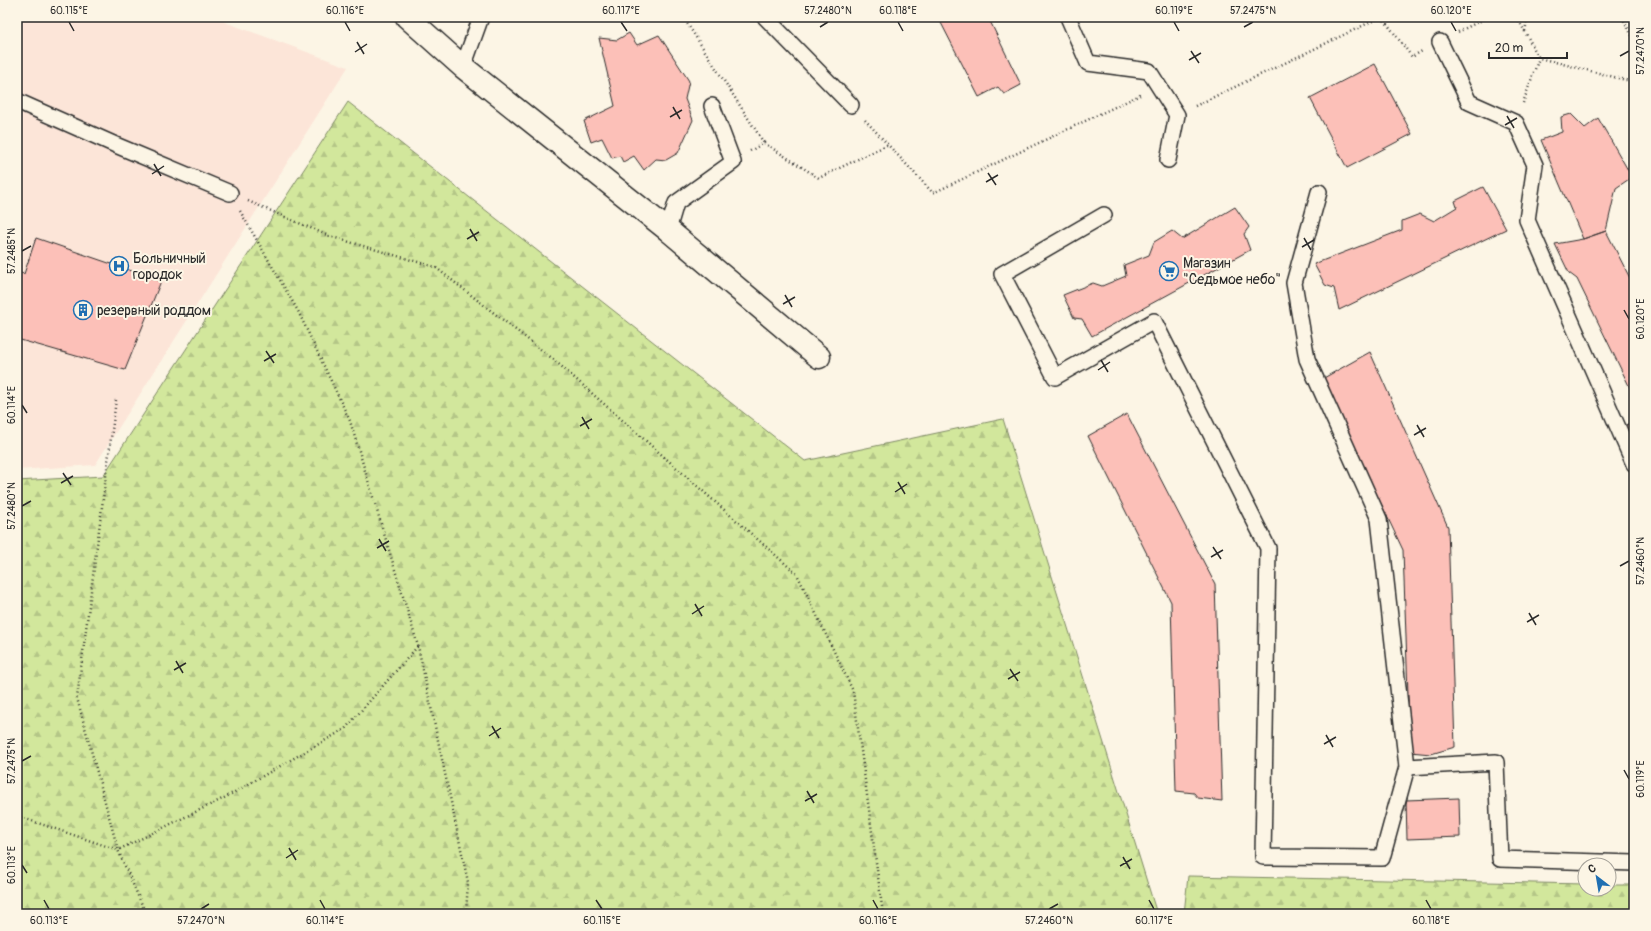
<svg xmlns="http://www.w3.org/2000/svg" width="1651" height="931" font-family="Pangolin,sans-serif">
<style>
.built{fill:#fce5d8}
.forest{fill:url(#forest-firs);stroke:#7e8964}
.building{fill:#fcc0b8;stroke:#2b2b2b}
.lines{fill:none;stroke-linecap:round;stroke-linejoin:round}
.service-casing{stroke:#2b2b2b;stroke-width:18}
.minor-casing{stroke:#2b2b2b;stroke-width:25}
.path{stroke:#2b2b2b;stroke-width:2.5;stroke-dasharray:1 3;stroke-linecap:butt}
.service{stroke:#fcf5e5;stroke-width:15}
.minor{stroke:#fcf5e5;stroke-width:22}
.ticks{fill:none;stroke:#2b2b2b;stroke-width:1.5}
.labels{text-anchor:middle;stroke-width:4;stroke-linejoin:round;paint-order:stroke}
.poi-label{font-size:14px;fill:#2b2b2b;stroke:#fcf5e5;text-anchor:start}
.neatline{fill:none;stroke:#2b2b2b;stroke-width:1.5}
.ticks-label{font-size:10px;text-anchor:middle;fill:#2b2b2b}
</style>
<defs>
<pattern id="forest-firs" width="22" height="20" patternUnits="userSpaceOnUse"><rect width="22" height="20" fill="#d2e79c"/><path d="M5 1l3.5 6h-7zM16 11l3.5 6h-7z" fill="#b4c687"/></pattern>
</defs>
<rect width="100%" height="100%" fill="#fcf5e5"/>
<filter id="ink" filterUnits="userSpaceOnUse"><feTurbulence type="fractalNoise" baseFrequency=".025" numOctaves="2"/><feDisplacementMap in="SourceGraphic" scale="8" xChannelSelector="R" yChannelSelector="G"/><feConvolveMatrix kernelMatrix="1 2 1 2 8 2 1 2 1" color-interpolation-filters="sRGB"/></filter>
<g filter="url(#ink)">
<path class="built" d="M17 17H211L348 67 95 465 17 470Z"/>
<path class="forest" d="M348 102 805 461 1003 419 1157 914H17V481L103 476Z
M1188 876 1585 884V889H1609V885H1634V914H1184Z"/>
<path class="building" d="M938 17H988L1021 85 1004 94 998 87 979 97Z
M629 33 637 45 659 35 689 81 685 99 693 120 678 153 666 160 656 159 644 170 634 156 623 162 620 156 612 158 602 138 591 142 584 121 615 106 599 38 617 40Z
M1375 64 1412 134 1347 168 1310 98Z
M1571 114 1585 128 1598 118 1632 177 1616 188 1606 231 1583 239 1541 140 1562 132 1561 117Z
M1483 187 1506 229 1339 310 1334 288 1325 285 1314 264 1402 230V221L1420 214 1434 221 1457 207 1455 201Z
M1235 207 1249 227 1244 234 1250 250 1092 336 1082 319 1074 318 1063 295 1093 283 1102 286 1126 276 1124 265 1149 255 1154 242 1172 231 1182 239Z
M1606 231 1634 286V396L1577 279 1569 273 1555 244 1583 239Z
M36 238 161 281 125 370 17 339V272L24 274Z
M1370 352 1448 527 1455 747 1431 754 1410 752 1403 550 1322 379Z
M1127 414 1215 584 1222 801 1198 798 1194 793 1176 791 1171 602 1088 436Z
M1634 421V450L1623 427Z
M1459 798 1460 837 1407 839 1406 800Z"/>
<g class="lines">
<g class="service-casing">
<path id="service" d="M765 17 851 105
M1068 17 1088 63 1149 71 1177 115 1168 160
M1440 42 1469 102 1516 123 1535 165 1527 220 1634 464
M463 67 481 17
M17 101 118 146 230 193
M1319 192 1294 283 1307 359 1379 519 1407 767 1496 762 1500 859 1634 863
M1104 215 1002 274 1055 377 1154 321 1268 548 1263 857 1382 858 1407 767
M668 230 676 203 733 162 712 106"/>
</g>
<g class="minor-casing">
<path id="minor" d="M407 17 463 67 668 230 819 357"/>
</g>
<path class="path" d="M683 17 764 143
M1382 17 1412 57 1422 51
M1517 17 1539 58 1634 82
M1622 17 1634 39
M1525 31 1528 17
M1458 32 1488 17
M1523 103 1539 58
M1195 106 1381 17
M865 120 933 193 1140 95
M750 151 764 143 819 178 889 144
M248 201 329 236 435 267 553 359 797 574 853 691 883 914
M240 211 298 311 350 421 418 646 468 882 466 914
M116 400 77 698 118 850 226 797 345 729 418 646
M17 816 118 850 146 914"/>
<use href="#service" class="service"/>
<use href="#minor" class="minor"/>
</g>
</g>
<path class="ticks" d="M69 22 74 31M345 22 350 31M621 22 627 31M898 22 903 31M1174 22 1179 31M1451 22 1456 31M820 27 828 22M1244 27 1253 22M357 42 364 54M1191 51 1199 63M355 52 367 44M1620 56 1629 51M1189 60 1201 53M673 107 680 119M1507 116 1514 128M670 117 682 110M1505 125 1517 118M154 164 161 176M988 173 996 185M152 174 164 166M986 182 998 175M470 229 477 241M1304 238 1311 250M467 239 479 232M1302 247 1314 240M22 251 31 246M785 295 792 307M783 304 795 297M1624 310 1629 319M266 351 274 363M1101 360 1108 372M264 361 276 354M1098 370 1110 362M22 405 27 413M582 417 589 429M1417 425 1424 437M580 426 592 419M1414 435 1426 428M63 473 71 485M898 482 905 494M61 483 73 476M895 492 907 484M22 506 31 501M379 539 386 551M1213 547 1221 559M377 548 389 541M1211 557 1223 550M1620 566 1629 561M695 604 702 616M1529 613 1536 625M692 614 704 606M1527 622 1539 615M176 661 183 673M1010 669 1018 681M174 670 186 663M1008 679 1020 672M492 726 499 738M1326 735 1333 747M489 736 501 728M1324 744 1336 737M22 761 31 756M1624 770 1629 779M807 791 814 803M805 801 817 794M289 848 296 860M1123 857 1130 869M286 858 298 850M22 865 27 873M1120 866 1132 859M44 900 49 909M320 900 325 909M596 900 602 909M873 900 878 909M1149 900 1154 909M1426 900 1431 909M201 909 209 904M1049 909 1058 904"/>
<defs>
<g id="hospital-ring" transform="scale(1)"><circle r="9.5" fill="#fcf5e5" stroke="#1f6fb2" stroke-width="1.5"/><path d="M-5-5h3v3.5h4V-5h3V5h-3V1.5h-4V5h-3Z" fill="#1f6fb2"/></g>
<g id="supermarket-ring" transform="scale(1)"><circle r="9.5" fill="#fcf5e5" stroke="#1f6fb2" stroke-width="1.5"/><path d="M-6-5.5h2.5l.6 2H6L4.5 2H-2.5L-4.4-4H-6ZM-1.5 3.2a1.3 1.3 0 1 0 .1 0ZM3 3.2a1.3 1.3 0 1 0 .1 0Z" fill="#1f6fb2"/></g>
<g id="building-ring" transform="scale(1)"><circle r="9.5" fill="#fcf5e5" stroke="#1f6fb2" stroke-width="1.5"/><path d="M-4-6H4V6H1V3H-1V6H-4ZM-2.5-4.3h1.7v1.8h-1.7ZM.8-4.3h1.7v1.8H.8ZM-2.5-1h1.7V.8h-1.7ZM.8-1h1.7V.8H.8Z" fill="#1f6fb2"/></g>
</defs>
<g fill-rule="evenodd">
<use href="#hospital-ring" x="119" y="266"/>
<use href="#supermarket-ring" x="1169" y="271"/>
<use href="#building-ring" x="83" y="310"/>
</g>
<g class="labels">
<g class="poi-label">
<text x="133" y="263">Больничный<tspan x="133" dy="16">городок</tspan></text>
<text x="1183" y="268">Магазин<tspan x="1183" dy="16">"Седьмое небо"</tspan></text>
<text x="97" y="315">резервный роддом</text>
</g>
</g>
<rect width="1651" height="931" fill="none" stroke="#fcf5e5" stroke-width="44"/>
<g transform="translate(1597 877) rotate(329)"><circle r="19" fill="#fcf5e5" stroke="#a8a49b"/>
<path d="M0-3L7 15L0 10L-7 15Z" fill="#1f6fb2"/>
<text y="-6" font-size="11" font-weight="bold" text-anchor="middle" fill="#2b2b2b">С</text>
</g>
<path d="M1489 52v6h78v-6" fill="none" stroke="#2b2b2b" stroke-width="2"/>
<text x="1495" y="52" font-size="12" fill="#2b2b2b" stroke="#fcf5e5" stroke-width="3" paint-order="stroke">20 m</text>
<rect x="22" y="22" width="1607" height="887" class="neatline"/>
<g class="ticks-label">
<text x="69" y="14">60.115°E</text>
<text x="345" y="14">60.116°E</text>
<text x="621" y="14">60.117°E</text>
<text x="828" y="14">57.2480°N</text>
<text x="898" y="14">60.118°E</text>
<text x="1174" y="14">60.119°E</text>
<text x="1253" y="14">57.2475°N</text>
<text x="1451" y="14">60.120°E</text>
<text transform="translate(1640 51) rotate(-90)" y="4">57.2470°N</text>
<text transform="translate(11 251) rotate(-90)" y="4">57.2485°N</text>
<text transform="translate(1640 319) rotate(-90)" y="4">60.120°E</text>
<text transform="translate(11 405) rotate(-90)" y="4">60.114°E</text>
<text transform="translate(11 506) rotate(-90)" y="4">57.2480°N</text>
<text transform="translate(1640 561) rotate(-90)" y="4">57.2460°N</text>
<text transform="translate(11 761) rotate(-90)" y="4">57.2475°N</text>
<text transform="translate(1640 779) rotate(-90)" y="4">60.119°E</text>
<text transform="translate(11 865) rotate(-90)" y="4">60.113°E</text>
<text x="49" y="924">60.113°E</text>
<text x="201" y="924">57.2470°N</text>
<text x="325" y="924">60.114°E</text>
<text x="602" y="924">60.115°E</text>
<text x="878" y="924">60.116°E</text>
<text x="1049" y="924">57.2460°N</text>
<text x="1154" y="924">60.117°E</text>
<text x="1431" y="924">60.118°E</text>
</g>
</svg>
